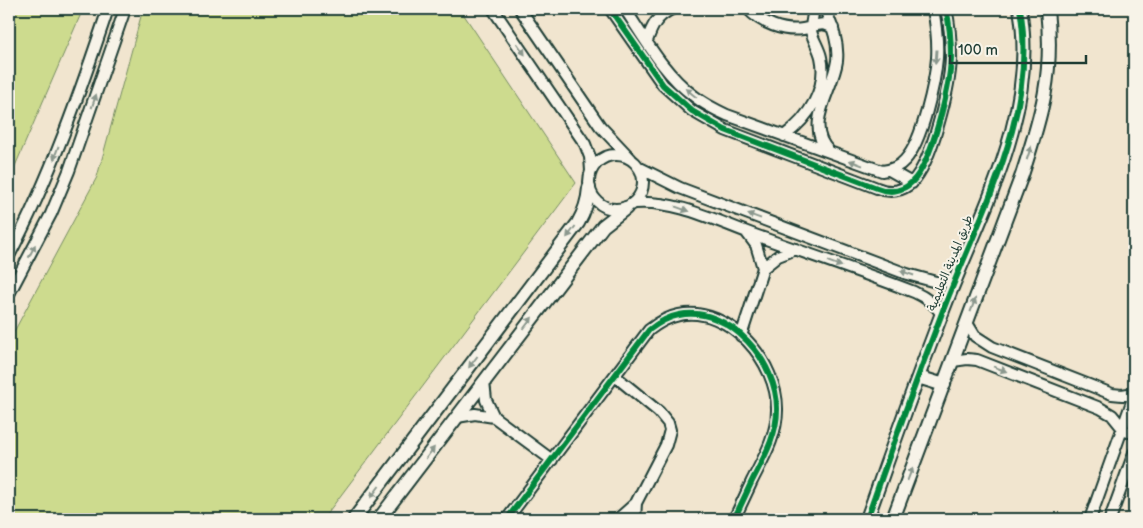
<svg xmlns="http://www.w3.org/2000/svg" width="1143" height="528" font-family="'Balsamiq Sans','Playpen Sans Arabic',sans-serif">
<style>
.green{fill:#cddb8e;stroke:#768c61}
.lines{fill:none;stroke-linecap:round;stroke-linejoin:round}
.minor-casing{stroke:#1f3d34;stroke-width:14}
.tertiary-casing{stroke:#1f3d34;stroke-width:16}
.minor{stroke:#f7f3e8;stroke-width:10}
.tertiary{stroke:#f7f3e8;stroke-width:12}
.cycleway-casing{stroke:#f7f3e8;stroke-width:9}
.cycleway{stroke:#00873e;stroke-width:6}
.oneway{fill:#8b988e}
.labels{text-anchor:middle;stroke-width:4;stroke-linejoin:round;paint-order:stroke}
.street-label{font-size:12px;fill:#1f3d34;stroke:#f7f3e8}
</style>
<rect width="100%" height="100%" fill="#f1e5cf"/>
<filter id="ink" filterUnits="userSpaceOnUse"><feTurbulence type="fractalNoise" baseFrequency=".02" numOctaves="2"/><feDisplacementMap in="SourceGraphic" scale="10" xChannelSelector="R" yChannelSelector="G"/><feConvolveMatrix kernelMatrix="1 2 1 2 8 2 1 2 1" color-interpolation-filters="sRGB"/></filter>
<g filter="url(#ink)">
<path class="green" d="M9 9H83L9 180Z
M143 9H460L576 183 323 519H9V341L97 177Z"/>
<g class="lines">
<g class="minor-casing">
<path id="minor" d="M493 9 585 144 590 157 591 171
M520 9 600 126 631 159
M610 9 663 85 692 111 725 130 877 188C889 193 902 192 912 182 932 163 950 86 951 58 951 42 950 25 946 9
M625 9C645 39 664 74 694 96 704 104 716 110 727 115L882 171C891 170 899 167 905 160 922 142 935 83 937 58 938 42 936 25 933 9
M748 9C761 23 783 32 803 29 815 27 821 20 833 28
M825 9C832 26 839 42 837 61 833 90 803 126 829 151
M647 41C652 26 657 16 672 9
M784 136C809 118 828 88 821 57 819 48 813 40 811 31 810 24 814 16 813 9
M589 182a27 27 0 1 1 54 0a27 27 0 1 1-54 0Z
M638 167 680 188 907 274 936 282 954 281
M889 170 912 183
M635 203C677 200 716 221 755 235 808 254 862 272 914 292 925 297 934 303 941 313
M9 256C50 178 80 93 108 9
M763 268 778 256 796 249
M9 294 51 214 69 171 123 15 124 9
M967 323 975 336 992 347 1112 394 1122 395 1134 393
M741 336 763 268 756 245 747 233
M953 361 967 359 977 360 1100 408 1112 415 1125 431 1134 433
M615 376 659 412 668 423 670 430 666 445 636 503
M484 381 486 400 494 417 552 460
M457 417 475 414 494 417
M507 519 649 330C658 323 668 317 679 315 730 305 778 363 777 410 777 436 763 459 752 481 746 494 740 507 734 519
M618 519 636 503 635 519
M1090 519 1134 396
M1110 519 1134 453"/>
</g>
<g class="tertiary-casing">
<path id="tertiary" d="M918 377 944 385
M354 519 578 223C585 211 588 202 589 188
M379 519 603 226 626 208
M867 519C891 450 916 381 942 313 978 217 1039 115 1020 9
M893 519 1022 175C1042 114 1054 74 1047 9"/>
</g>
<use href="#minor" class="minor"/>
<use href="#tertiary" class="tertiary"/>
<g class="cycleway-casing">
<path id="cycleway" d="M610 9 663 85 692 111 725 130 877 188C889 193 902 192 912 182 932 163 950 86 951 58 951 42 950 25 946 9
M507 519 649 330C658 323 668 317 679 315 730 305 778 363 777 410 777 436 763 459 752 481 746 494 740 507 734 519
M867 519C891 450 916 381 942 313 978 217 1039 115 1020 9"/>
</g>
<use href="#cycleway" class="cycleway"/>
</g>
<defs><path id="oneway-solid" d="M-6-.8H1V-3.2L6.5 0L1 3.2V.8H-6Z" transform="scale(1.25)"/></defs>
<g class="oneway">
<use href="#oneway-solid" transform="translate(521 49) rotate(55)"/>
<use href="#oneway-solid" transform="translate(936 57) rotate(94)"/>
<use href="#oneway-solid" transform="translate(691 93) rotate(-141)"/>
<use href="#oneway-solid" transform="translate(94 101) rotate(-71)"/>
<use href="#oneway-solid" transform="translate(56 153) rotate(110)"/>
<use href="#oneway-solid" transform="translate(1029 153) rotate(-72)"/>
<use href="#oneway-solid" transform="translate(856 163) rotate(-159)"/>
<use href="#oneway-solid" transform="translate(682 209) rotate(20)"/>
<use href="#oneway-solid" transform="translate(754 216) rotate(-160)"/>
<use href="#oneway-solid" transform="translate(571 232) rotate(127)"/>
<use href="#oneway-solid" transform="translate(32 251) rotate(-63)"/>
<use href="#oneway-solid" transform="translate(835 264) rotate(20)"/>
<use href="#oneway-solid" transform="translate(907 273) rotate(-161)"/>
<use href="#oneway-solid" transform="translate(973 305) rotate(-70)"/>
<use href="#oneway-solid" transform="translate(528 323) rotate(-53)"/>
<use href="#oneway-solid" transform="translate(473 362) rotate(127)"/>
<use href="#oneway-solid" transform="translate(1000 369) rotate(21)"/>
<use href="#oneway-solid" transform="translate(430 453) rotate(-53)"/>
<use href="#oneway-solid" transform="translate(910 474) rotate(-69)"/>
<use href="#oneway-solid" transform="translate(375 492) rotate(127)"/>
</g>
</g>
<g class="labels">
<g class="street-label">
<text transform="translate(950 263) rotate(-68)" y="4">طريق المدينة التعليمية</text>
</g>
</g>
<rect width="1143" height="528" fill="none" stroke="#f7f3e8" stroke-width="30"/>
<rect x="15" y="15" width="1113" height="498" fill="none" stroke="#1f3d34" stroke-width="2" filter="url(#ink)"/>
<path d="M950 55v8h136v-8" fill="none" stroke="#1f3d34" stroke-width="2.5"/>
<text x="958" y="55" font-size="15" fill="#1f3d34" stroke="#f7f3e8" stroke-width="4" paint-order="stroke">100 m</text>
</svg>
